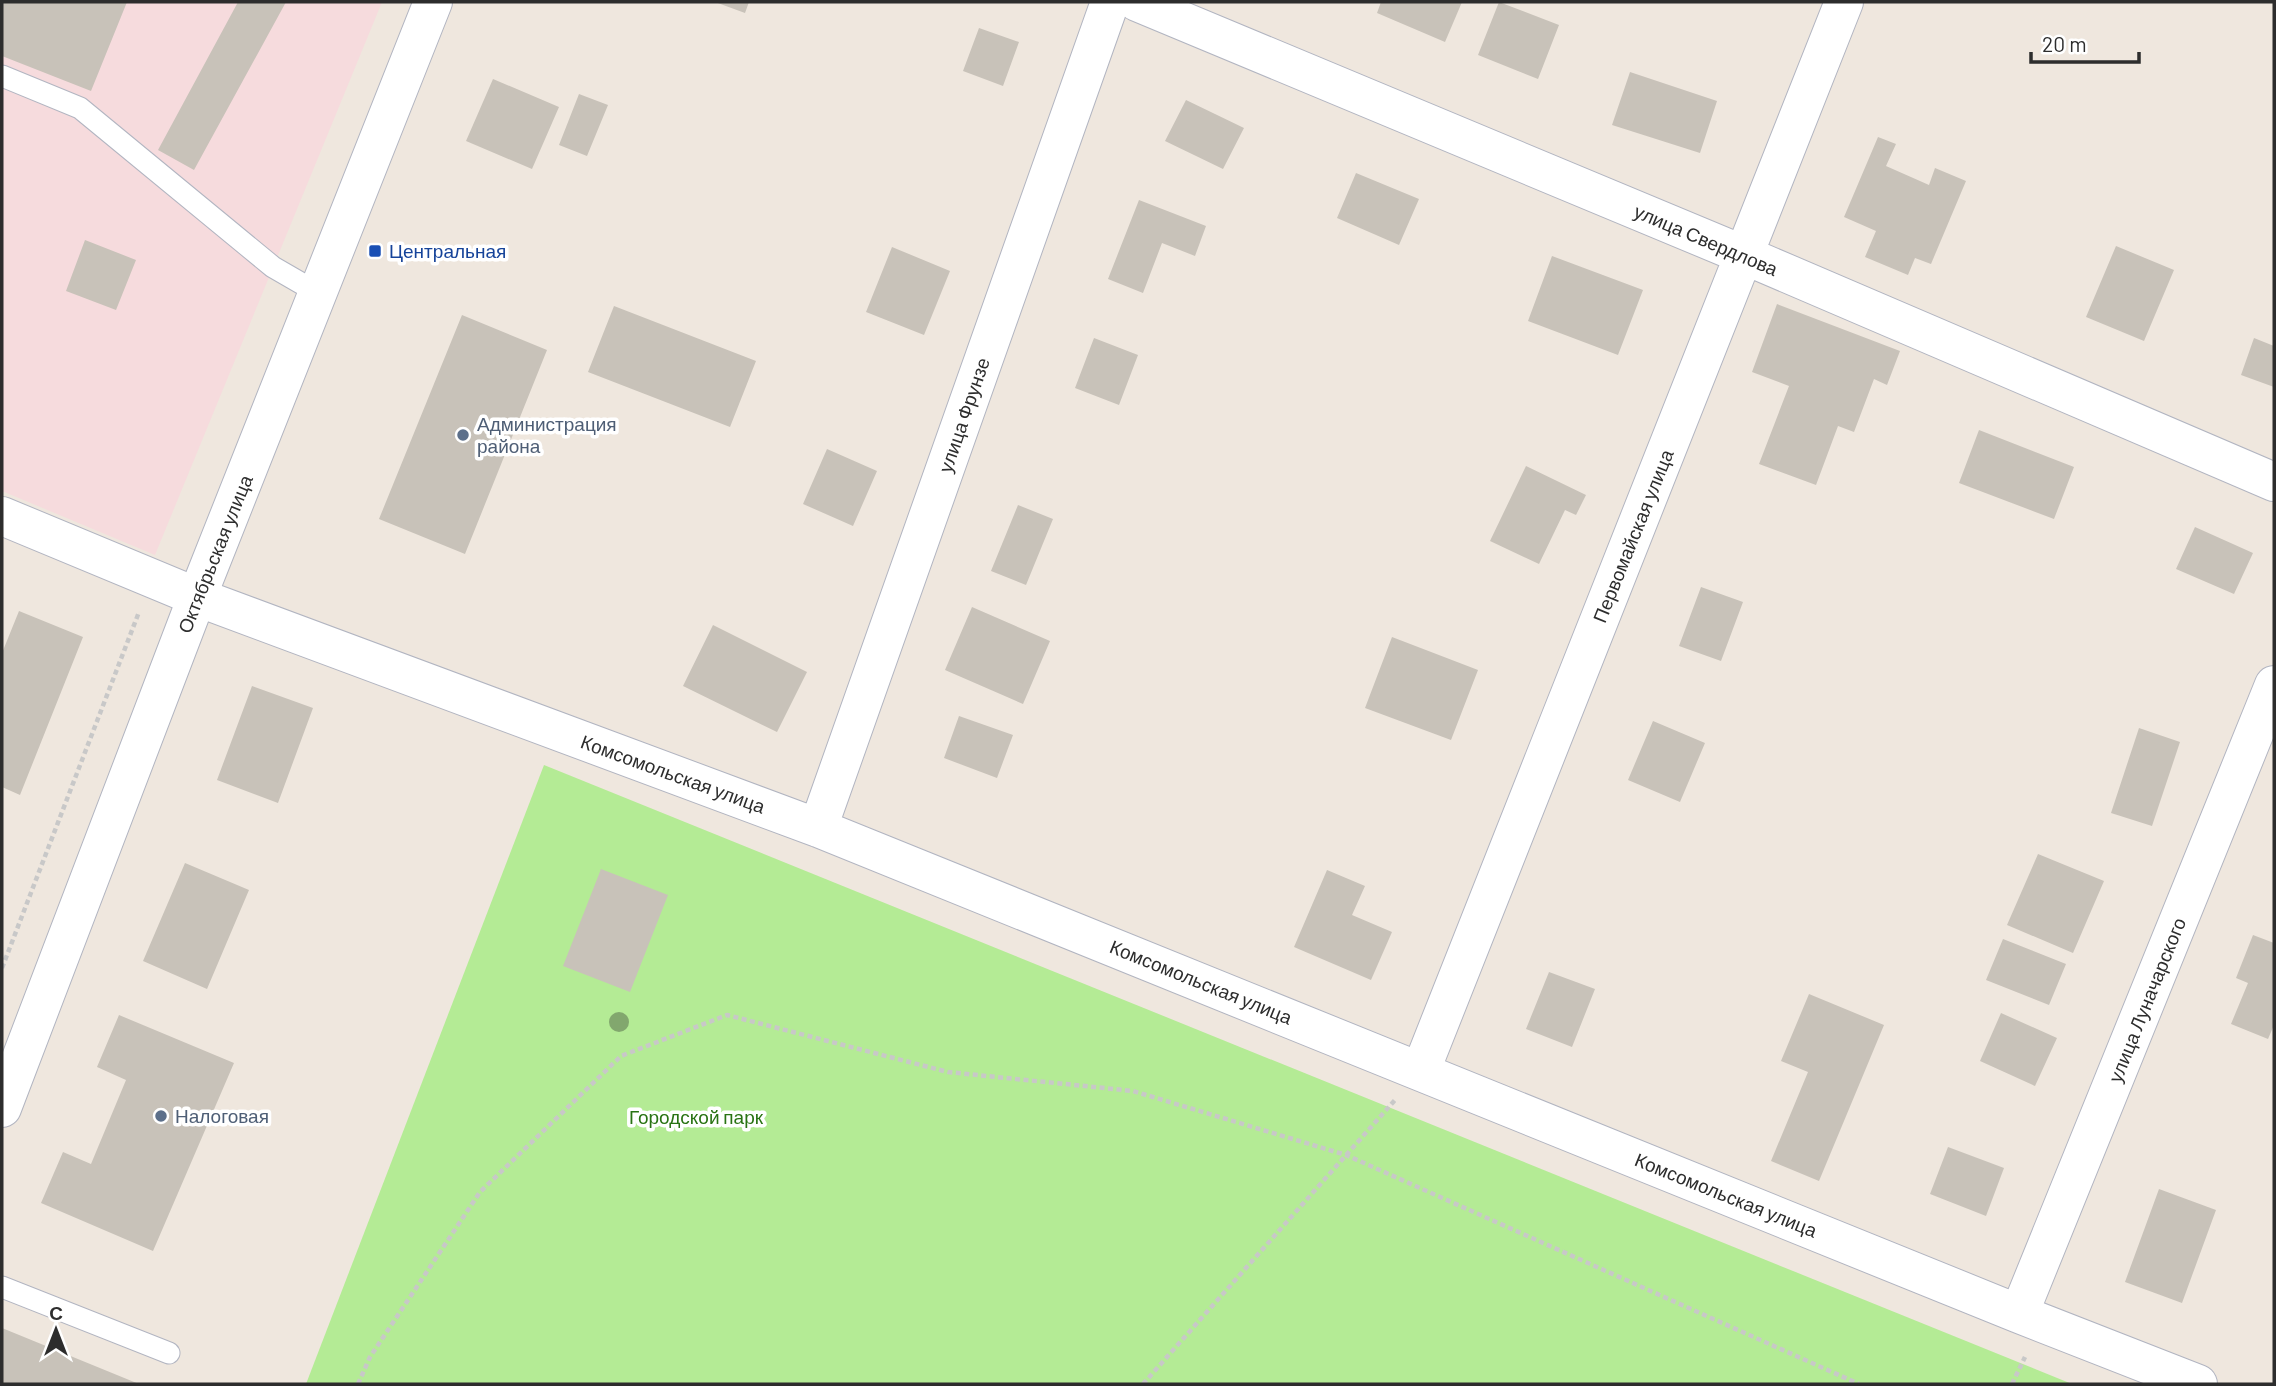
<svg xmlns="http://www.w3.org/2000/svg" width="2276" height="1386" font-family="Barlow,sans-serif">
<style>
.medical{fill:#f6dbdd}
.green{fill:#b4eb95}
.building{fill:#c8c2b9}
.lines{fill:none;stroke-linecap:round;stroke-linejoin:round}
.service-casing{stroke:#b2b5c1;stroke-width:23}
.minor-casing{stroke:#b2b5c1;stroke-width:40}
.tertiary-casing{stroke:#b2b5c1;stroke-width:40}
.path{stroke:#c8c8c8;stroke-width:4.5;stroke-dasharray:5 3.5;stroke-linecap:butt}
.service{stroke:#fff;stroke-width:21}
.minor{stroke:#fff;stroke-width:38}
.tertiary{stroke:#fff;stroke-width:38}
.tree{fill:#82a76e}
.transit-dot{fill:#1a4fb4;stroke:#fff;stroke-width:2.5}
.service-dot{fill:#5c6f8a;stroke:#fff;stroke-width:2.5}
.labels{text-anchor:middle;stroke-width:7;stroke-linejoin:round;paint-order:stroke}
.street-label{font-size:19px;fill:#2d2d2d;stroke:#fff}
.transit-label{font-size:19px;fill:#164399;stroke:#fff;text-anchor:start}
.service-label{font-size:19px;fill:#4e5e75;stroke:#fff;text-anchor:start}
.park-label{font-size:19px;fill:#297313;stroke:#fff}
</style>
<rect width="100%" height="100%" fill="#efe7de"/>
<path class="medical" d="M2 2H382L155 555 2 491Z"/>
<path class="green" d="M544 765 2072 1384H306Z"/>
<path class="building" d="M2 2H127L91 91 2 56Z
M238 2H286L194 170 158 150Z
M715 2H749L745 13Z
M1381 2H1462L1445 42 1377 13Z
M1499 2 1559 25 1538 79 1478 55Z
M979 28 1019 42 1003 86 963 71Z
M1630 72 1717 101 1700 153 1612 125Z
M493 79 559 107 532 169 466 141Z
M579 94 608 105 587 156 559 145Z
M1186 100 1244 128 1223 169 1165 141Z
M1878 137 1896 144 1886 166 1929 185 1935 168 1966 181 1931 264 1915 258 1908 275 1865 257 1876 231 1844 217Z
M1356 173 1419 199 1399 245 1337 218Z
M1139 200 1206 226 1195 256 1162 243 1143 293 1108 279Z
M85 240 136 260 116 310 66 291Z
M2116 246 2174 270 2144 341 2086 317Z
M892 247 950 271 924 335 866 312Z
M1552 256 1643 290 1618 355 1528 321Z
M1777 304 1900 351 1887 385 1874 379 1854 432 1838 426 1816 485 1759 464 1789 386 1752 372Z
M614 306 756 361 730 427 588 372Z
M462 315 547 350 465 554 379 519Z
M1094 338 1138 355 1119 405 1075 388Z
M2254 338 2274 346V387L2241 375Z
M1979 430 2074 467 2054 519 1959 483Z
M827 449 877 471 853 526 803 504Z
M1526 466 1586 495 1576 515 1565 510 1539 564 1490 541Z
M1018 505 1053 519 1026 585 991 571Z
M2195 527 2253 553 2234 594 2176 569Z
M1701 587 1743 602 1721 661 1679 646Z
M972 607 1050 641 1023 704 945 670Z
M19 611 83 637 20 795 2 787V653Z
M713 625 807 672 777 732 683 686Z
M1392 637 1478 670 1451 740 1365 708Z
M252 686 313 708 278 803 217 780Z
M959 716 1013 735 997 778 944 758Z
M1653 721 1705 743 1680 802 1628 780Z
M2139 728 2180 742 2152 826 2111 813Z
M2038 854 2104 881 2073 953 2007 925Z
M185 863 249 890 207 989 143 961Z
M601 869 668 895 630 992 563 966Z
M1327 870 1365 886 1352 915 1392 932 1371 980 1294 947Z
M2253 935 2274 943V1025L2268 1039 2231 1024 2248 983 2236 978Z
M2003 939 2066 964 2049 1005 1986 980Z
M1549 972 1595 989 1572 1047 1526 1029Z
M1809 994 1884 1025 1819 1181 1771 1161 1808 1072 1781 1061Z
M2001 1013 2057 1038 2035 1086 1980 1061Z
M119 1015 234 1063 153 1251 41 1203 63 1152 91 1164 126 1080 97 1067Z
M1948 1147 2004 1168 1986 1216 1930 1194Z
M2159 1189 2216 1210 2182 1303 2125 1282Z
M2 1328 139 1384H2Z"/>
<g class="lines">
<g class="service-casing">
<path id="service" d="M2 76 80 108 273 267 318 293
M2 1287 169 1353"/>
</g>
<g class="minor-casing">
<path id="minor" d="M1137 2 1744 255 2274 482
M2 516 197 597 818 828 2019 1314 2198 1384
M818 828 1110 2
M1421 1070 1844 2
M2019 1314 2274 685"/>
</g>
<g class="tertiary-casing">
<path id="tertiary" d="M2 1108 197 597 433 2"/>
</g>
<path class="path" d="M2 968 139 612
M358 1384 370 1357 480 1192 621 1056 727 1015 948 1072 1133 1091 1346 1155 1859 1384
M1143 1384 1395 1100
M2012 1384 2025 1357"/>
<use href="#service" class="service"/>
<use href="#minor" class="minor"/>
<use href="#tertiary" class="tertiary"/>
</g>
<circle class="tree" cx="619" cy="1022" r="10"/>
<rect class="transit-dot" x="368" y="244" width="14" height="14" rx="3.5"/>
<g class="service-dot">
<circle cx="463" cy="435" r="7"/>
<circle cx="161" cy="1116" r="7"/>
</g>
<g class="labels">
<g class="street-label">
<text transform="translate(1706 240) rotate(23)" y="7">улица Свердлова</text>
<text transform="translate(964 415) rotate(-71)" y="7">улица Фрунзе</text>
<text transform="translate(1633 536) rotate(-68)" y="7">Первомайская улица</text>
<text transform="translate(215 554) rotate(-68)" y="7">Октябрьская улица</text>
<text transform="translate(673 774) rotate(20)" y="7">Комсомольская улица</text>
<text transform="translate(1201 982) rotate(22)" y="7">Комсомольская улица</text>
<text transform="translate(2147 1000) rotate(-68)" y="7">улица Луначарского</text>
<text transform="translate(1726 1195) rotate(22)" y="7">Комсомольская улица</text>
</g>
<g class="transit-label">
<text x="389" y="258">Центральная</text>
</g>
<g class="service-label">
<text x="477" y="431">Администрация<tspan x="477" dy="22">района</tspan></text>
<text x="175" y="1123">Налоговая</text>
</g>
<g class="park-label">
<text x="696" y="1124">Городской парк</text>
</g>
</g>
<rect width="2276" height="1386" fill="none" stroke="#2d2d2d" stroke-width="7"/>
<g transform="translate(56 1330)" stroke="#ffffff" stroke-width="5" paint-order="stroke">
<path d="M0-5L12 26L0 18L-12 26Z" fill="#2d2d2d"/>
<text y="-10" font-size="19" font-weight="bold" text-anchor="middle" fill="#2d2d2d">С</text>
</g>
<path d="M2031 52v10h108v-10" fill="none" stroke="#2d2d2d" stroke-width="3.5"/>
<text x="2042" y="52" font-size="21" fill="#2d2d2d" stroke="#ffffff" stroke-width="5" paint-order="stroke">20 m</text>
</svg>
